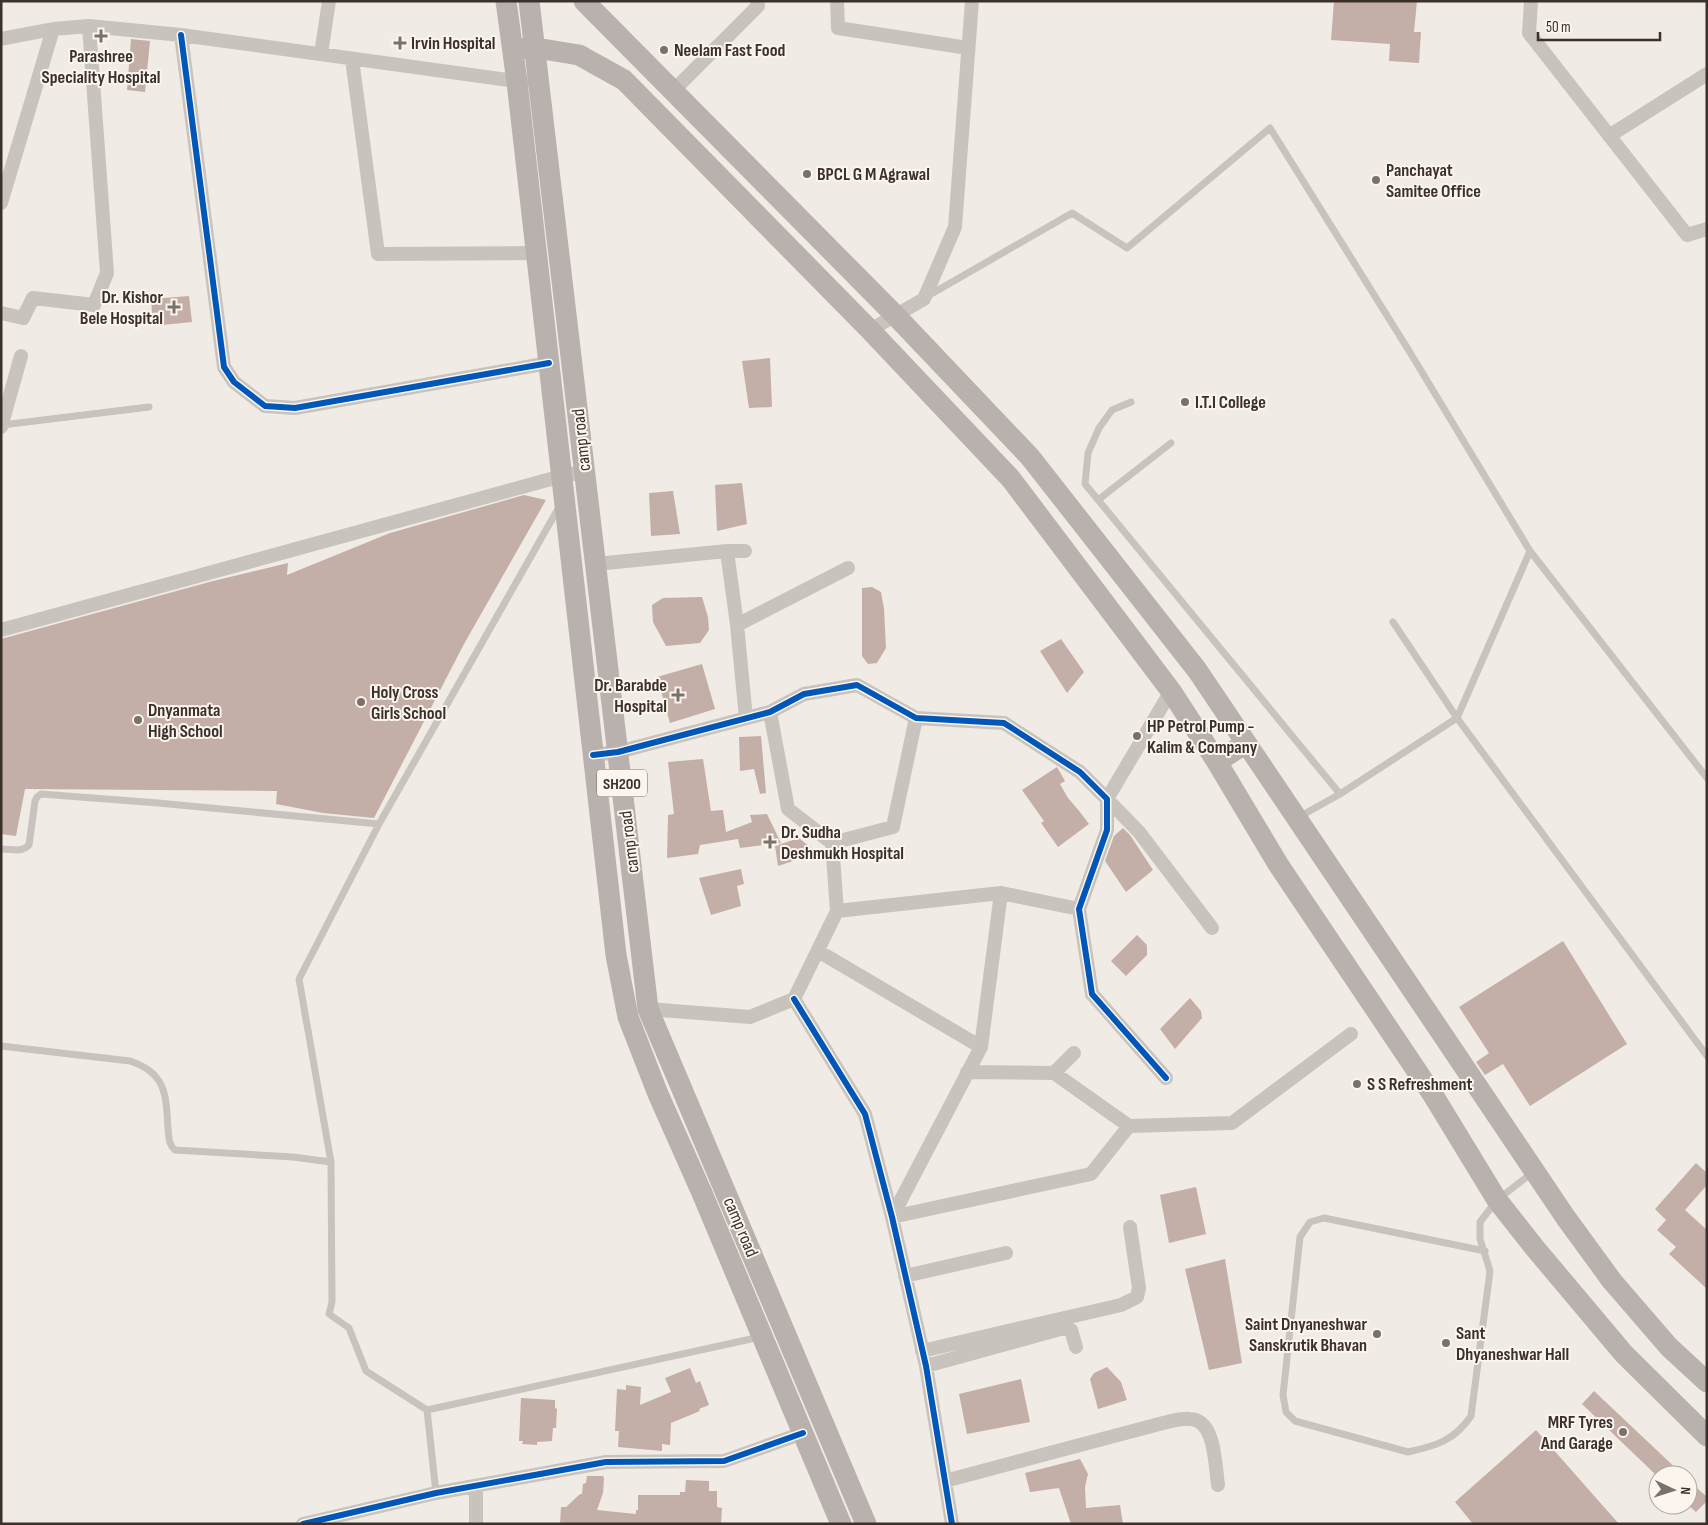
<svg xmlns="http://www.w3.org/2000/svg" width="1708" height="1525" font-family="'Sofia Sans Condensed',sans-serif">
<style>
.building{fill:#c3afa7}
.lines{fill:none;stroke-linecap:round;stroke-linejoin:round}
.service{stroke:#c9c3be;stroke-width:7}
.minor{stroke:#c9c3be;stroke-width:14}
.primary{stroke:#b8b1ad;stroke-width:21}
.cycleway-casing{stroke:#fbf5ee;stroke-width:9}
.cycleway{stroke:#0057b8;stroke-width:6}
.poi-dot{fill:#7a716c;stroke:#fbf5ee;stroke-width:2}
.labels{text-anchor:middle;stroke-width:4;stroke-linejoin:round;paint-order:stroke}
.shield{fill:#fbf5ee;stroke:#756b66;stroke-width:1}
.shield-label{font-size:16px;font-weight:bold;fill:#3b302b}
.poi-label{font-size:18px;font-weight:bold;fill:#3b302b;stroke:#fbf5ee;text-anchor:start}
.street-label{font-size:18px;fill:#3b302b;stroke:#fbf5ee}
</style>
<rect width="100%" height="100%" fill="#f0ebe5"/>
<path class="building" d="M1334 1H1417L1414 32H1421L1419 63 1389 61 1390 44 1331 40Z
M131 39 150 41 145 92 127 90Z
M189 296 192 322 162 325 161 312 152 313 151 299Z
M770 358 772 407 749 408 742 361Z
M742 483 747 524 717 531 715 485Z
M673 491 680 534 651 536 649 493Z
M524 495 546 500 464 644 374 818 323 813 276 804 277 791 25 789 16 836 1 834V639L213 581 288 563 287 575 390 533Z
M872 587 881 592 884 609 886 648 877 663 868 664 862 656V588Z
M702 597 708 617 709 630 700 643 666 646 653 622 652 605 663 598Z
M1061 639 1084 672 1067 693 1040 651Z
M702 664 715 709 670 723 657 677Z
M761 736 766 793 760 794 754 769 740 771 739 737Z
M703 759 711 811 723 810 726 832 752 822 750 815 767 814 781 843 740 848 738 839 700 845 698 854 667 858 668 815 674 814 668 762Z
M1057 767 1065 781 1060 784 1068 798 1080 812 1089 824 1058 847 1041 823 1044 821 1022 790Z
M1123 828 1130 835 1153 870 1126 892 1105 861 1114 836Z
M799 838 817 853 778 866 775 846Z
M741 869 744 884 737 886 741 906 711 915 699 878Z
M1137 935 1147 945V955L1126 976 1111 961Z
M1563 941 1627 1044 1530 1106 1503 1064 1485 1075 1476 1062 1489 1053 1459 1007Z
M1190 998 1201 1011 1202 1018 1175 1049 1160 1029Z
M1696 1163 1707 1173V1185L1685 1210 1707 1230V1289L1669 1254 1676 1247 1657 1230 1666 1220 1655 1209Z
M1196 1187 1206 1234 1169 1243 1160 1195Z
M1225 1259 1242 1363 1209 1370 1185 1269Z
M1107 1367 1121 1382 1127 1400 1098 1409 1090 1379 1094 1373Z
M690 1368 696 1383 700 1381 709 1405 699 1409 700 1411 671 1423 670 1445 662 1444V1451L618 1447 619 1431H615L617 1389 626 1390V1385L641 1387 640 1405 671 1392 665 1378Z
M1021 1379 1030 1422 967 1434 959 1394Z
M1594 1391 1683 1475H1656L1582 1404Z
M521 1398 555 1400V1408L557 1409 556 1428H553L552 1441 537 1442V1445L522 1444 523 1441H519Z
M1536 1430 1619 1524H1473L1455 1502Z
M1080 1459 1088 1474 1085 1487 1086 1508 1120 1505 1123 1524H1071L1059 1488 1030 1492 1025 1473Z
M587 1476H603L604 1478 603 1493 597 1510 636 1514V1510H638V1495H680V1492H685L686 1480 709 1481V1491H717V1507L722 1508 721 1524H560L561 1507H566L580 1494H582L583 1484 586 1483Z
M1688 1480 1707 1497V1501L1696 1512 1688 1505Z"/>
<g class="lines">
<path class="service" d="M926 297 1072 213 1127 248 1270 128 1411 354 1530 551
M1131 402 1112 410 1099 428 1088 453 1085 484 1340 794
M2 425 149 407
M1098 500 1171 443
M559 507 379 824 299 979 331 1162 332 1302 329 1314 349 1328 366 1371 427 1410 760 1337
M1393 622 1457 718 1707 1056
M1299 817 1340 794 1457 718 1530 551 1707 778
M1 849C11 849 22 853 29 845L35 801 37 797 41 794 158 803 379 824
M1 1046 130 1061C167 1073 166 1096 168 1129 169 1137 168 1144 175 1150L293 1157 331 1162
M1485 1251 1324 1218 1310 1222 1300 1237 1283 1395 1286 1412 1295 1421 1408 1452C1436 1446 1455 1440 1471 1416L1490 1271 1480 1239V1222L1497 1200 1532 1173
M427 1410 436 1493"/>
<path class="minor" d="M837 1 838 28 968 48
M1531 1 1529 33 1687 235 1707 229
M181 35 224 367 234 382 265 406 295 408 549 363
M1 39 53 29 89 26 181 35 523 82
M321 54 329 1
M352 59 378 254 536 253
M673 91 758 6 757 1
M1609 136 1707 74
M1 203 53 29
M1 313 23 318 33 298 94 305 107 273 89 26
M870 330 924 299 955 227 972 1
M1 427 21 356
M727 551 737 625 746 718
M596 564 727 551H745
M737 625 848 568
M1 630 562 476 584 472
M1171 691 1107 799 1139 832 1212 928
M770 712 788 809 832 843 893 827 916 718
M593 755 618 752 770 712 804 694 857 685 916 718 1004 723 1080 772 1107 799V830L1079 909 1092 994 1166 1078
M837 911 1001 893 1079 909
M818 951 981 1047
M794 999 865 1114 892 1217 926 1366 952 1524
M648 1009 750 1017 794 999 837 911 832 843
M967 1072 1054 1073 1129 1126 1232 1123 1351 1034
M1054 1073 1074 1053
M892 1217 981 1047 1001 893
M892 1217 1091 1174 1129 1126
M905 1276 1006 1253
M922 1351 1121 1305 1137 1297 1139 1288 1130 1227
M926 1366 1064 1328 1071 1330 1076 1347
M945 1481 1163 1423C1172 1421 1182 1418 1190 1419 1216 1420 1215 1466 1218 1485
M476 1486V1524
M303 1524 436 1493 606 1462 724 1461 803 1433"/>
<path class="primary" d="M506 1 517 82 616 955 628 1017 658 1094 702 1193 841 1524
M529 1 648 1009 866 1524
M584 1 895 315 1030 457 1197 670 1566 1218 1612 1281 1669 1347 1707 1382
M513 49 536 48 579 55 624 80 870 330 1011 479 1171 691 1217 762 1278 864 1433 1095 1497 1200 1534 1247 1624 1354 1707 1436
M1217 762 1246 743"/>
<g class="cycleway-casing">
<path id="cycleway" d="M181 35 224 367 234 382 265 406 295 408 549 363
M593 755 618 752 770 712 804 694 857 685 916 718 1004 723 1080 772 1107 799V830L1079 909 1092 994 1166 1078
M794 999 865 1114 892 1217 926 1366 952 1524
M303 1524 436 1493 606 1462 724 1461 803 1433"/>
</g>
<use href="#cycleway" class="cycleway"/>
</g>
<g class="poi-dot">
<path d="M98.5 28.5h5v5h5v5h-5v5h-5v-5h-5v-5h5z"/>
<path d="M397.5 35.5h5v5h5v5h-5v5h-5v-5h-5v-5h5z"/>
<circle cx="664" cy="50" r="5"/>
<circle cx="807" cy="174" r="5"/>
<circle cx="1376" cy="180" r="5"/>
<path d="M171.5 299.5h5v5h5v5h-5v5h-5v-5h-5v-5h5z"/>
<circle cx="1185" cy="402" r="5"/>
<path d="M675.5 687.5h5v5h5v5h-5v5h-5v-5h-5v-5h5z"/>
<circle cx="361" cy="702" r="5"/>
<circle cx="138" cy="720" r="5"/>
<circle cx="1137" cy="736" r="5"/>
<path d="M767.5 834.5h5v5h5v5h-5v5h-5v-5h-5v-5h5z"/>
<circle cx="1357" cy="1084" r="5"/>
<circle cx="1377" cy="1334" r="5"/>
<circle cx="1446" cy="1343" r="5"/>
<circle cx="1623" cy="1432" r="5"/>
</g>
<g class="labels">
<rect class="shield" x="597" y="769.5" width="50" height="27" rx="4"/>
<g class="shield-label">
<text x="622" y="789">SH200</text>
</g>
<g class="poi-label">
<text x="411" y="49">Irvin Hospital</text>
<text x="674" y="56">Neelam Fast Food</text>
<text x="101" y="62" text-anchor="middle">Parashree<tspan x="101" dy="21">Speciality Hospital</tspan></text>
<text x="1386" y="176">Panchayat<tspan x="1386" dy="21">Samitee Office</tspan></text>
<text x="817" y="180">BPCL G M Agrawal</text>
<text x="163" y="303" text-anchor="end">Dr. Kishor<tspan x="163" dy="21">Bele Hospital</tspan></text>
<text x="1195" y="408">I.T.I College</text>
<text x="667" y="691" text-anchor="end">Dr. Barabde<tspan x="667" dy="21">Hospital</tspan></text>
<text x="371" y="698">Holy Cross<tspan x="371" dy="21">Girls School</tspan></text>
<text x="148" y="716">Dnyanmata<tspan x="148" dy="21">High School</tspan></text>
<text x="1147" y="732">HP Petrol Pump -<tspan x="1147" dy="21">Kalim &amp; Company</tspan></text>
<text x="781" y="838">Dr. Sudha<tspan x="781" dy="21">Deshmukh Hospital</tspan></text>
<text x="1367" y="1090">S S Refreshment</text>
<text x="1367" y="1330" text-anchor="end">Saint Dnyaneshwar<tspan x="1367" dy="21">Sanskrutik Bhavan</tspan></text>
<text x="1456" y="1339">Sant<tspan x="1456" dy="21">Dhyaneshwar Hall</tspan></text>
<text x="1613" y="1428" text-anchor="end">MRF Tyres<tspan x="1613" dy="21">And Garage</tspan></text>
</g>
<g class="street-label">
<text transform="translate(581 440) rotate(-96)" y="6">camp road</text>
<text transform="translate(629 842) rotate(-97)" y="6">camp road</text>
<text transform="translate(741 1227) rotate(67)" y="6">camp road</text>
</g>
</g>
<rect width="1708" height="1525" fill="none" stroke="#3b302b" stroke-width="5"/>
<g transform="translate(1673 1490) rotate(94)"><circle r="24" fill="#fbf5ee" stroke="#aea6a0"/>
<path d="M0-4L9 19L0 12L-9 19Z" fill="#7a716c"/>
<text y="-8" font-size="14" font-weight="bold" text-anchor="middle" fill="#3b302b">N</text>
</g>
<path d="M1538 32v8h122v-8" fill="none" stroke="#3b302b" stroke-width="2.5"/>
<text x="1546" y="32" font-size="15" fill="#3b302b" stroke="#fbf5ee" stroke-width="4" paint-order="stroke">50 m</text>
</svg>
